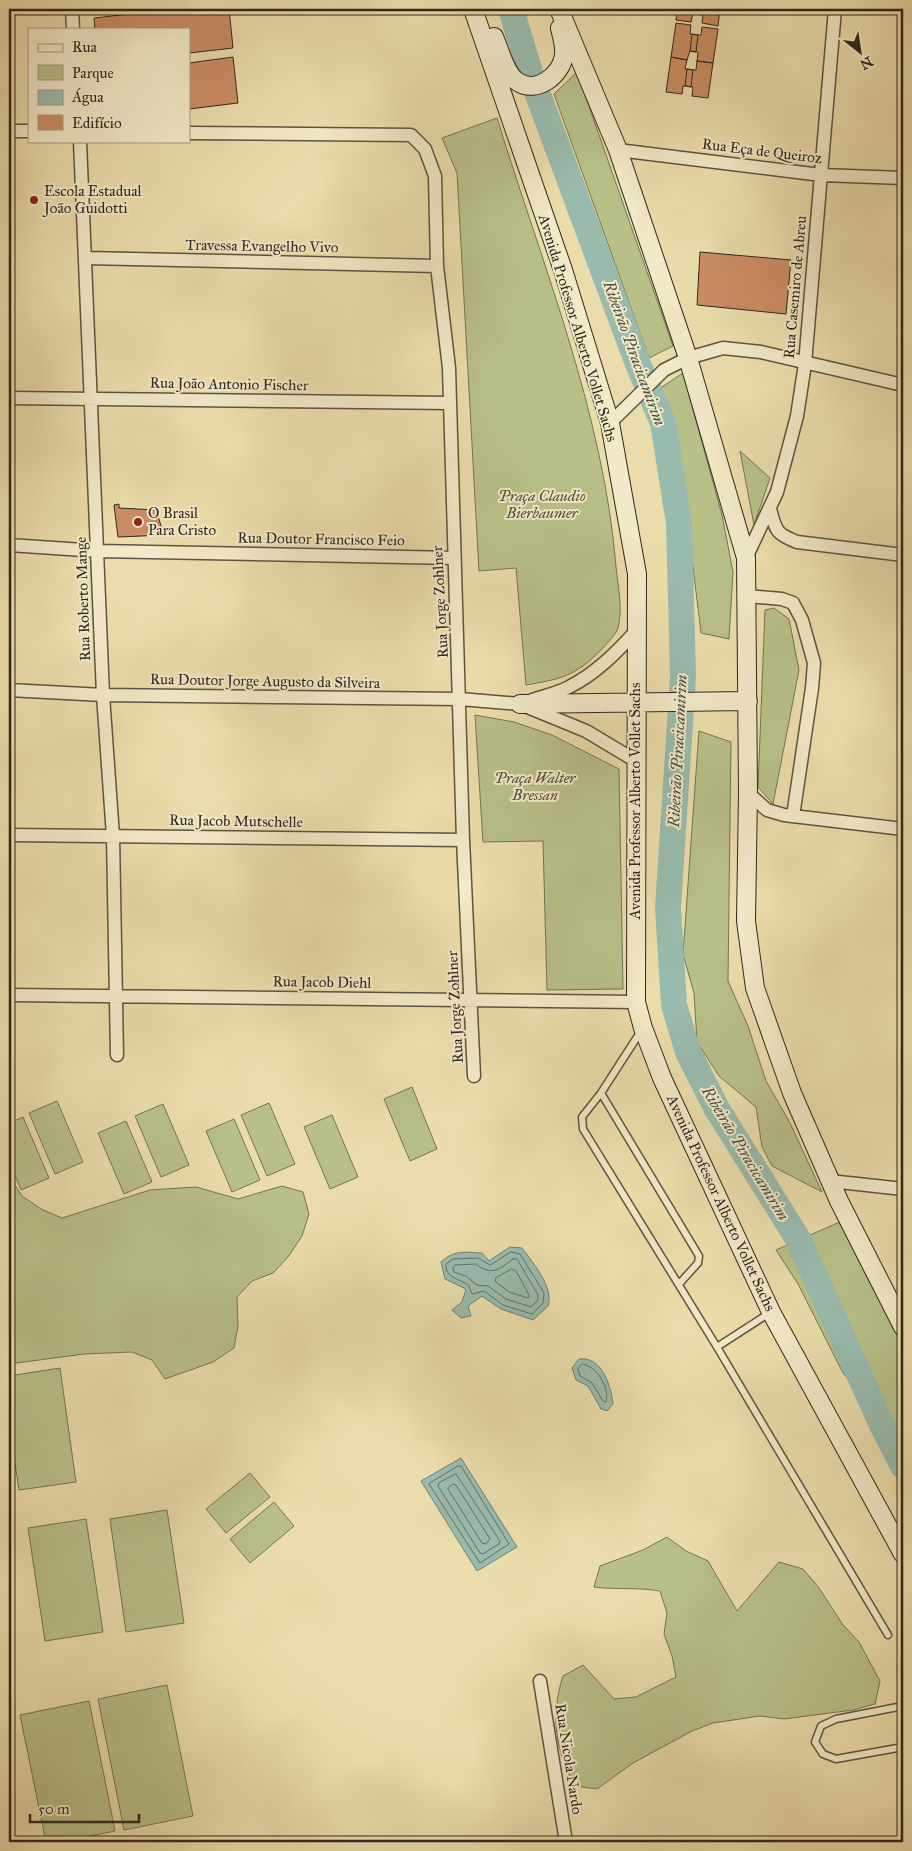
<svg xmlns="http://www.w3.org/2000/svg" width="912" height="1851" font-family="'IM FELL Great Primer',serif">
<style>
.green{fill:#b8c088;stroke:#747453}
.water{fill:#99bbae;stroke:#6f8074}
.lines{fill:none;stroke-linecap:round;stroke-linejoin:round}
.shore{stroke:#647166;stroke-width:1}
.river{stroke:#99bbae;stroke-width:26}
.building{fill:#cb8d63;stroke:#2f271e}
.lane-casing{stroke:#5e5441;stroke-width:9}
.street-casing{stroke:#5e5441;stroke-width:15}
.secondary-casing{stroke:#2f271e;stroke-width:20}
.lane{stroke:#f2e9c8;stroke-width:6}
.street{stroke:#f2e9c8;stroke-width:12}
.secondary{stroke:#f2e9c8;stroke-width:18}
.poi-dot{fill:#8f2418;stroke:#f2e9c8;stroke-width:2}
.labels{text-anchor:middle;stroke-width:4;stroke-linejoin:round;paint-order:stroke}
.street-label{font-size:15px;fill:#2f271e;stroke:#f2e9c8}
.poi-label{font-size:15px;fill:#2f271e;stroke:#f2e9c8;text-anchor:start}
.park-label{font-size:15px;font-style:italic;fill:#514d38;stroke:#f2e9c8}
.water-label{font-size:16px;font-style:italic;fill:#4a4c42;stroke:#f2e9c8}
</style>
<rect width="100%" height="100%" fill="#ebddab"/>
<filter id="stains"><feTurbulence type="fractalNoise" baseFrequency=".004" numOctaves="4"/><feColorMatrix values="0 0 0 0 .2 0 0 0 0 .09 0 0 0 0 .02 0 0 0 .5 -.17"/></filter>
<radialGradient id="worn" r=".72"><stop offset=".6" stop-color="#630" stop-opacity="0"/><stop offset="1" stop-color="#630" stop-opacity=".3"/></radialGradient>
<path class="green" d="M577 72 673 346 649 358 554 94Z
M497 118C542 264 604 415 616 567 618 586 623 609 618 628 615 636 607 643 602 649 576 676 561 679 526 685L516 568 479 571 457 173 442 138Z
M683 373 722 515 733 572 729 639 701 633 677 435 659 389Z
M740 451 770 478 754 525Z
M774 608 789 619 799 670 773 804 758 787 765 610Z
M475 715 514 722 552 735 619 769 623 989 547 990 543 841 483 842Z
M699 731 731 742 728 981 748 1026 766 1081 790 1123 822 1192 772 1166 762 1147 756 1107 719 1076 697 1042 694 993 683 954Z
M412 1087 437 1149 410 1161 384 1099Z
M57 1101 83 1162 55 1174 29 1113Z
M269 1103 295 1164 267 1176 241 1115Z
M163 1104 189 1165 161 1177 135 1116Z
M332 1115 358 1177 330 1189 304 1127Z
M23 1117 49 1178 21 1190 9 1160V1123Z
M234 1119 260 1180 232 1192 206 1131Z
M126 1121 152 1182 124 1194 98 1133Z
M9 1176 22 1196 41 1209 62 1218 150 1190 196 1187 238 1199 282 1186 303 1192 309 1214 302 1236 288 1257 273 1273 252 1281 237 1297 238 1326 234 1348 213 1362 165 1379 152 1360 132 1352 84 1354 9 1364Z
M842 1221 903 1339V1453L889 1426 843 1373 798 1284 776 1250Z
M60 1368 76 1482 19 1490 9 1424V1376Z
M250 1473 270 1497 226 1533 206 1509Z
M274 1502 294 1526 250 1563 230 1539Z
M167 1510 184 1623 126 1632 110 1519Z
M86 1519 103 1632 45 1641 28 1528Z
M667 1537 686 1551 708 1561 737 1611 779 1562 803 1569 819 1588 843 1625 859 1642 880 1681 875 1704 853 1710 784 1719 760 1716 713 1723 692 1731 633 1763 597 1789 575 1786C555 1750 550 1716 563 1676L583 1665 614 1699 636 1697 676 1677 672 1656 664 1634 667 1613 660 1591C637 1587 616 1590 594 1587L600 1566 643 1550Z
M167 1685 193 1816 124 1830 98 1699Z
M89 1701 115 1831 60 1842H46L20 1715Z"/>
<path class="water" d="M510 1247 522 1248C533 1263 554 1287 548 1306L533 1320 501 1309 482 1296 468 1306 471 1316 461 1318 452 1310 462 1302 466 1289 445 1279 441 1262C454 1250 464 1252 482 1253L489 1261Z
M579 1359C602 1356 611 1386 613 1404L607 1411 601 1409 588 1386 576 1380 572 1368Z
M461 1458 517 1547 477 1571 421 1481Z"/>
<g class="lines">
<path class="shore" d="M511 1252 520 1254 544 1293 543 1303 532 1314 503 1305 484 1291 472 1294 469 1286C460 1278 445 1279 446 1264L453 1259 478 1258 490 1265Z
M513 1259H517L538 1295V1300L531 1307 506 1299 488 1286 477 1285 466 1276 454 1272 453 1268 455 1265 476 1264C491 1276 499 1270 513 1259Z
M512 1269 516 1271 529 1295 528 1298 509 1292 495 1281 496 1278Z
M582 1364C597 1366 610 1388 606 1402L603 1401 592 1383 580 1376 578 1369Z
M458 1466H461L509 1544 480 1563 429 1484Z
M456 1474 500 1541 499 1544 483 1554 480 1553 438 1486 439 1483Z
M453 1484 456 1485 490 1539 486 1544 482 1543 448 1489Z"/>
<path class="river" d="M511 9 531 76 638 364 663 423 679 523 683 676 668 908 674 1005 688 1052 717 1109 798 1239 882 1425 903 1466"/>
</g>
<path class="building" d="M174 9H229L233 48 189 53V29H95L94 18Z
M677 9H720L718 26 702 23 703 15 694 14 693 13 691 22 676 20Z
M676 23 691 25 690 34 698 35H701L702 27 718 29 713 63 697 61 698 52 690 51 687 60 671 57Z
M692 34 698 35 696 52 690 51Z
M233 57 238 103 189 109V63Z
M671 57 687 60 685 69 696 70 697 61 713 63 708 98 692 96 693 87 685 86H683L682 94 666 92Z
M687 69 693 70 691 87 685 86Z
M700 252 791 260 786 314 697 305Z
M119 504V508L156 510 164 535 118 537 114 505Z"/>
<g class="lines">
<g class="lane-casing">
<path id="lane" d="M641 1031 601 1093 582 1117 583 1129 717 1347 888 1635
M601 1093 699 1256 698 1263 679 1284
M717 1347 771 1312
M903 1706 836 1719 821 1726 815 1742 823 1754 836 1759 903 1747"/>
</g>
<g class="street-casing">
<path id="street" d="M72 9 73 29
M9 131H29
M189 133 411 135 425 149 435 176 437 266 449 368 463 840 474 1076
M80 141 103 695 113 836 117 1055
M618 150 821 175 903 178
M87 258 437 266
M9 398 450 403
M610 423 664 370 688 358 723 348 761 352 903 385
M770 509C776 531 776 534 797 542L903 555
M9 545 98 551 454 558
M746 558 777 492 797 416 805 364 835 9
M748 596 782 599 793 603 802 620 814 663 812 688 793 816
M9 690 103 695 460 699 520 704 586 731 636 761
M532 700C544 696 558 693 569 687 595 674 616 653 635 632
M748 793 767 810 784 815 903 829
M9 835 463 840
M9 995 636 1002
M830 1181 903 1189
M540 1681 566 1842"/>
</g>
<g class="secondary-casing">
<path id="secondary" d="M473 9 563 270 610 423 637 574 636 1002 643 1028 662 1078 771 1312 903 1554
M559 9 618 150 688 358 746 558 748 793 746 921 755 988 792 1093 839 1201 903 1327
M494 37C500 50 505 74 518 82 536 94 561 76 564 55 565 46 562 37 560 28
M520 704 748 701"/>
</g>
<use href="#lane" class="lane"/>
<use href="#street" class="street"/>
<use href="#secondary" class="secondary"/>
</g>
<g class="poi-dot">
<circle cx="34" cy="200" r="5"/>
<circle cx="138" cy="522" r="5"/>
</g>
<g class="labels">
<g class="street-label">
<text transform="translate(762 151) rotate(7)" y="5">Rua Eça de Queiroz</text>
<text transform="translate(262 246) rotate(1)" y="5">Travessa Evangelho Vivo</text>
<text transform="translate(795 287) rotate(-85)" y="5">Rua Casemiro de Abreu</text>
<text transform="translate(578 328) rotate(73)" y="5">Avenida Professor Alberto Vollet Sachs</text>
<text transform="translate(229 384) rotate(1)" y="5">Rua João Antonio Fischer</text>
<text transform="translate(321 539) rotate(1)" y="5">Rua Doutor Francisco Feio</text>
<text transform="translate(83 599) rotate(-92)" y="5">Rua Roberto Mange</text>
<text transform="translate(440 602) rotate(-93)" y="5">Rua Jorge Zohlner</text>
<text transform="translate(265 681) rotate(1)" y="5">Rua Doutor Jorge Augusto da Silveira</text>
<text transform="translate(635 801) rotate(-90)" y="5">Avenida Professor Alberto Vollet Sachs</text>
<text transform="translate(236 821) rotate(1)" y="5">Rua Jacob Mutschelle</text>
<text transform="translate(322 982) rotate(1)" y="5">Rua Jacob Diehl</text>
<text transform="translate(455 1007) rotate(-93)" y="5">Rua Jorge Zohlner</text>
<text transform="translate(721 1203) rotate(65)" y="5">Avenida Professor Alberto Vollet Sachs</text>
<text transform="translate(569 1759) rotate(81)" y="5">Rua Nicola Nardo</text>
</g>
<g class="poi-label">
<text x="44" y="196">Escola Estadual<tspan x="44" dy="17">João Guidotti</tspan></text>
<text x="148" y="518">O Brasil<tspan x="148" dy="17">Para Cristo</tspan></text>
</g>
<g class="park-label">
<text x="542" y="501">Praça Claudio<tspan x="542" dy="17">Bierbaumer</tspan></text>
<text x="535" y="783">Praça Walter<tspan x="535" dy="17">Bressan</tspan></text>
</g>
<g class="water-label">
<text transform="translate(635 353) rotate(70)" y="6">Ribeirão Piracicamirim</text>
<text transform="translate(677 751) rotate(-87)" y="6">Ribeirão Piracicamirim</text>
<text transform="translate(746 1153) rotate(59)" y="6">Ribeirão Piracicamirim</text>
</g>
</g>
<rect width="912" height="1851" fill="none" stroke="#ebddab" stroke-width="30"/>
<rect x="10" y="10" width="892" height="1831" fill="none" stroke="#2f271e" stroke-width="2.5"/>
<rect x="15" y="15" width="882" height="1821" fill="none" stroke="#2f271e"/>
<rect x="28" y="28" width="162" height="115" fill="#f2e9c8" stroke="#a49b84"/>
<rect x="38" y="44" width="25" height="8" fill="#f2e9c8" stroke="#a49b84"/>
<text x="72" y="52" font-size="15" fill="#2f271e">Rua</text>
<rect x="38" y="65" width="25" height="15" fill="#b8c088" stroke="#a49b84"/>
<text x="72" y="78" font-size="15" fill="#2f271e">Parque</text>
<rect x="38" y="90" width="25" height="15" fill="#99bbae" stroke="#a49b84"/>
<text x="72" y="102" font-size="15" fill="#2f271e">Água</text>
<rect x="38" y="115" width="25" height="15" fill="#cb8d63" stroke="#a49b84"/>
<text x="72" y="128" font-size="15" fill="#2f271e">Edifício</text>
<g transform="translate(860 52) rotate(150)" stroke="#f2e9c8" stroke-width="4" paint-order="stroke">
<path d="M0-4L9 19L0 12L-9 19Z" fill="#2f271e"/>
<text y="-8" font-size="14" font-weight="bold" text-anchor="middle" fill="#2f271e">N</text>
</g>
<path d="M30 1814v8h109v-8" fill="none" stroke="#2f271e" stroke-width="2.5"/>
<text x="38" y="1814" font-size="15" fill="#2f271e" stroke="#f2e9c8" stroke-width="4" paint-order="stroke">50 m</text>
<rect width="100%" height="100%" filter="url(#stains)"/>
<rect width="100%" height="100%" fill="url(#worn)"/>
</svg>
